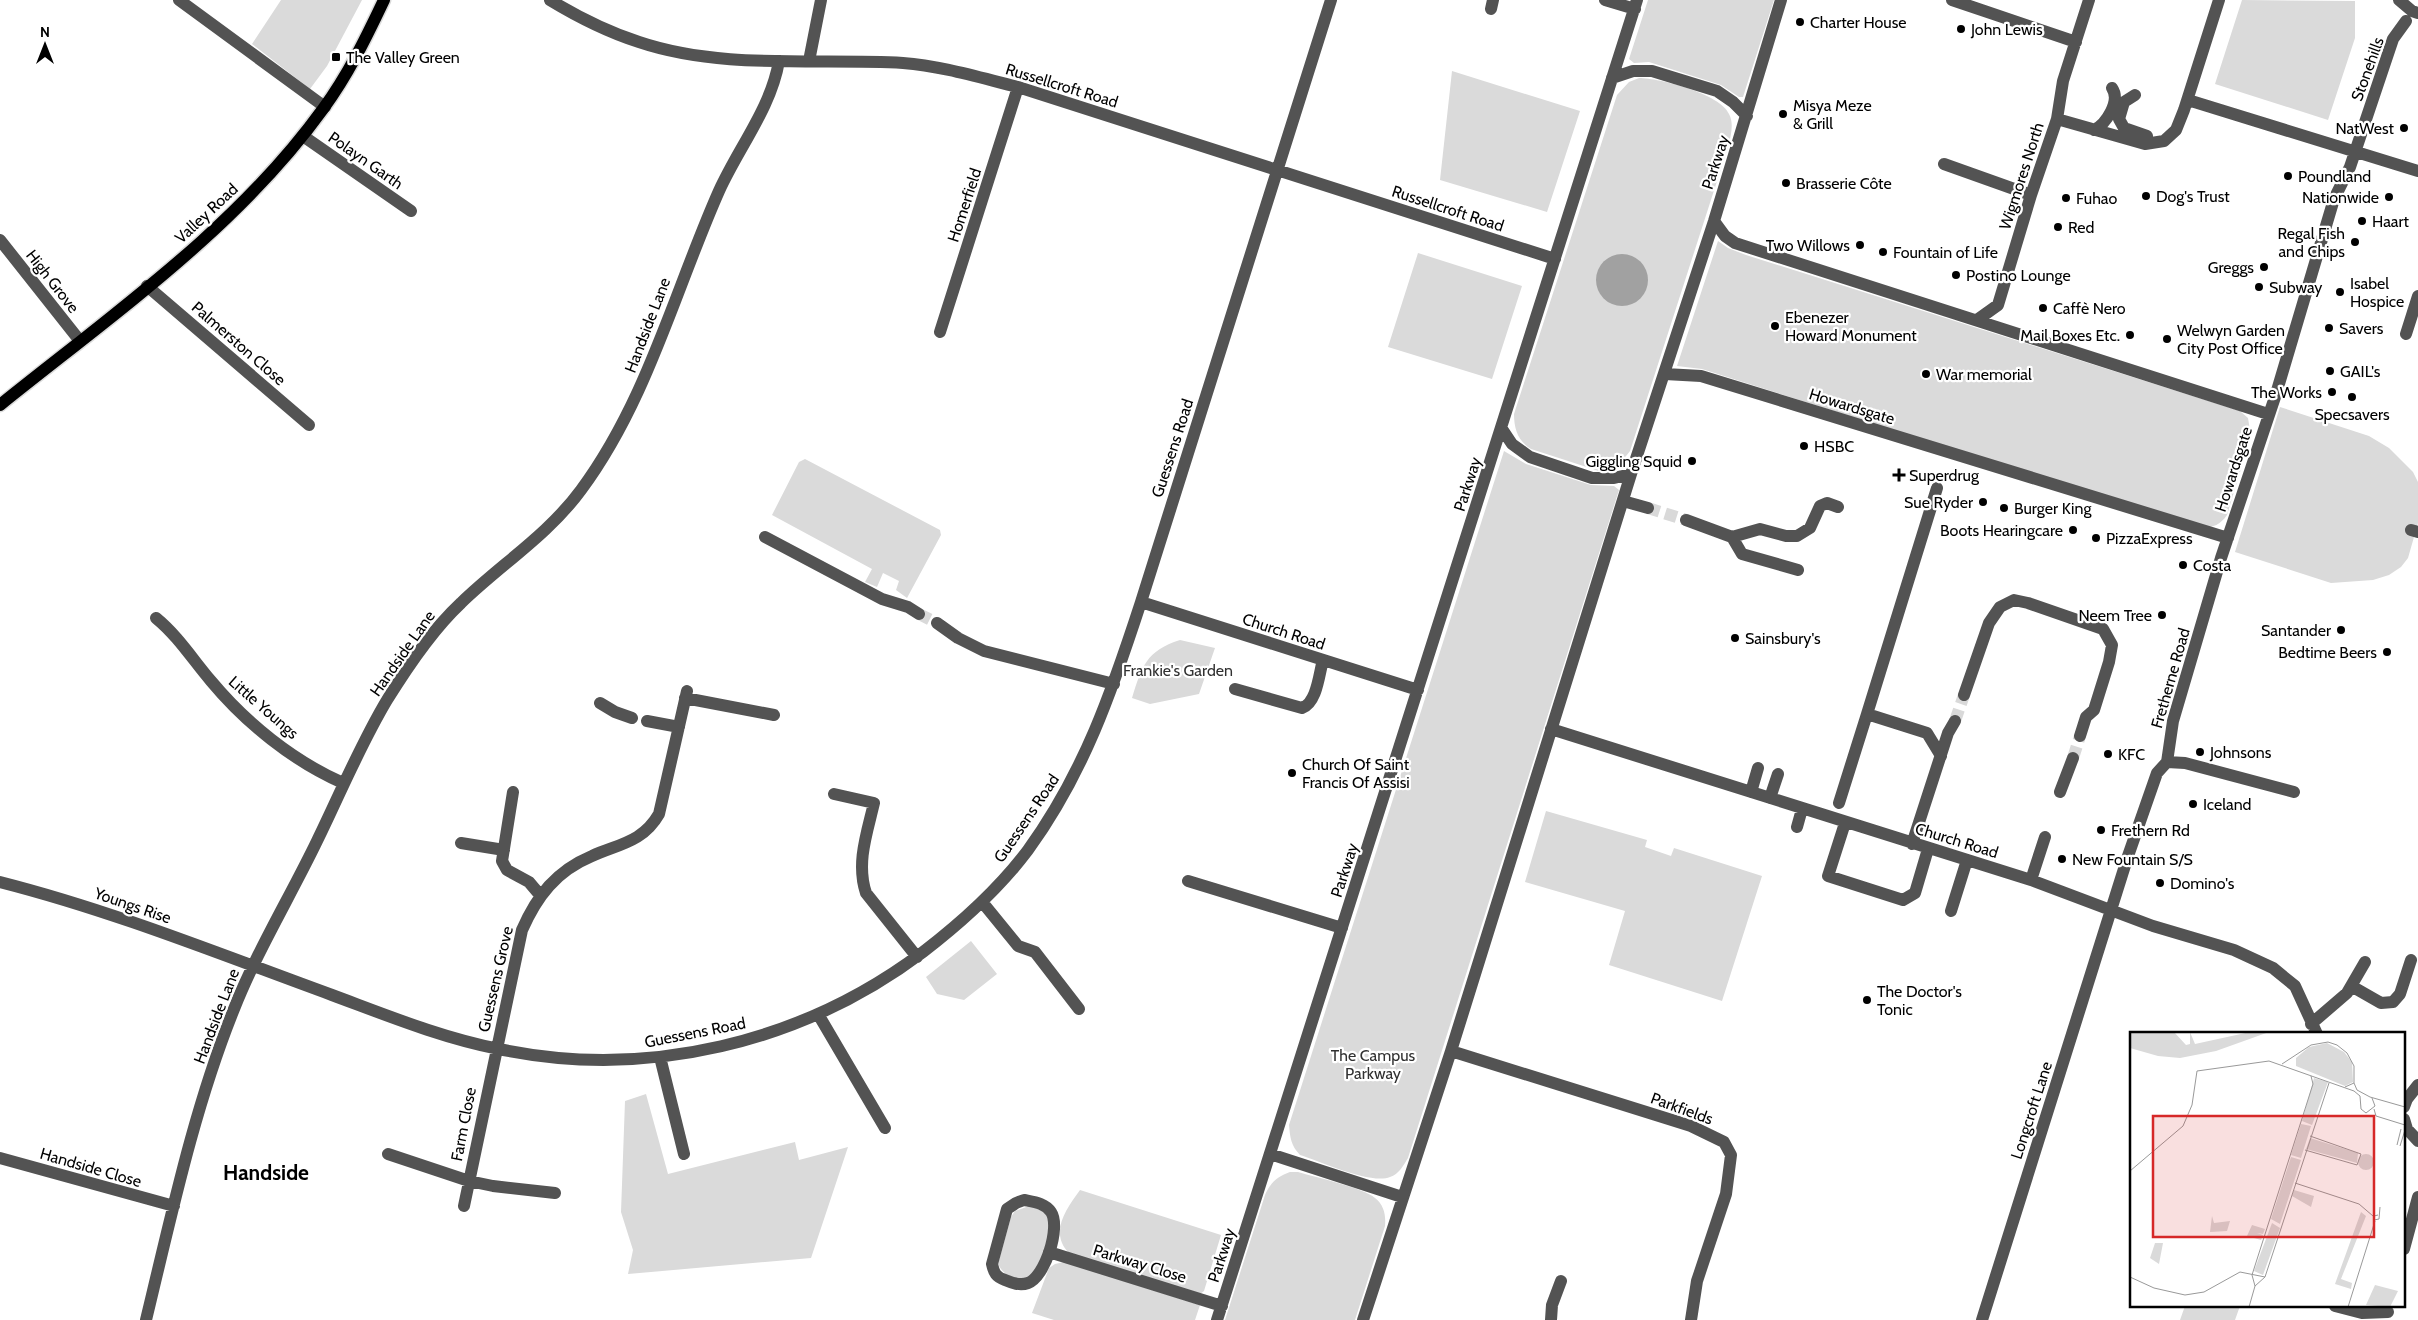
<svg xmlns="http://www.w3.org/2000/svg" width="2418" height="1320" font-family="Cabin,sans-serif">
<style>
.green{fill:#dadada}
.water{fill:#a1a1a1}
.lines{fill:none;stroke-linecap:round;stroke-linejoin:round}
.minor-tunnel{stroke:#d9d9d9;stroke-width:12;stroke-dasharray:12 6;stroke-linecap:butt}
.major-casing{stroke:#dbdbdb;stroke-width:15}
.minor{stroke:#535353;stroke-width:12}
.major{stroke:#000;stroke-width:12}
.poi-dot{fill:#000;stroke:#fff;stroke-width:2}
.labels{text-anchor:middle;stroke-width:4.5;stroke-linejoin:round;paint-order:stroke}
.poi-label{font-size:16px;fill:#000;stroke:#fff;text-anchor:start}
.street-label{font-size:16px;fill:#000;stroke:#fff}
.park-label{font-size:16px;fill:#313131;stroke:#fff}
.district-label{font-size:21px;font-weight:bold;fill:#000;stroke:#fff}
.inset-road{fill:none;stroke:#999;stroke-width:1}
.view{fill:#d62828;fill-opacity:0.15;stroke:#d62828;stroke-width:2.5}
.inset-edge{fill:none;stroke:#000;stroke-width:2.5}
</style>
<rect width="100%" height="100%" fill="#fff"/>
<path class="green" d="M281 0H362L327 66 310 89 252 44Z
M1648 0H1774L1743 97H1739L1721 85 1649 62 1634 63 1629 59Z
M2242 0 2355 1V38L2328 120 2215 84Z
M1452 71 1580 111 1547 212 1440 180Z
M1639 78C1659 78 1721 94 1729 114 1734 123 1731 134 1729 144L1630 451C1621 463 1614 468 1599 471L1531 449C1518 441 1514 429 1514 414L1617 95 1629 82Z
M1718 241 1728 248 1746 255 2240 411 2248 418 2251 436 2227 515C2220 525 2214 527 2202 528L1702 369 1677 366Z
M1418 253 1522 286 1492 379 1388 347Z
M2280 407 2369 436 2389 448 2413 472 2418 482V523L2408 558 2401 567 2389 575 2373 580 2331 583 2235 552Z
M1504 451 1526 464 1591 485 1614 486 1619 490 1408 1158C1403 1166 1399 1174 1390 1177 1372 1185 1319 1161 1300 1155 1291 1146 1290 1137 1289 1125Z
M805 459 940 530 941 535 907 598 896 590 899 581 883 573 877 587 865 582 872 569 772 515 799 462Z
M1180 640 1215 648 1199 694 1150 704 1132 698C1142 666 1146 651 1180 640Z
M1546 811 1647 840 1645 847 1671 856 1674 848 1762 876 1722 1001 1609 965 1625 911 1525 882Z
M971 941 997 974 964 1000 937 994 926 977Z
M646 1094 668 1174 795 1142 799 1160 848 1147 811 1258 628 1274 633 1250 621 1212 625 1101Z
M1290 1172H1298C1315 1177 1364 1188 1375 1198 1384 1205 1386 1215 1385 1226L1355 1320H1225L1265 1195C1270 1183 1278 1176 1290 1172Z
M1080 1190 1221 1235 1204 1291 1200 1294 1069 1253C1049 1233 1066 1209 1080 1190Z
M1029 1206C1036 1208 1042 1209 1046 1215 1053 1224 1045 1258 1038 1268 1028 1285 1006 1281 998 1264L1011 1217 1015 1211Z
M1064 1262 1200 1305 1195 1320H1054L1032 1313 1049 1268 1055 1264Z
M2185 1306H2240L2235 1320H2180Z"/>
<path class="water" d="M1596 280a26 26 0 1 1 52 0a26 26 0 1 1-52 0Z"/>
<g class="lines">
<path class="minor-tunnel" d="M1648 508 1686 520
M919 614 937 623
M1955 721 1964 695
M2073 758 2080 736"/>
<g class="major-casing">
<path id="major" d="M0 405C113 314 237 228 323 109 348 75 366 38 384 0"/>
</g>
<path class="minor" d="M179 0 325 107
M550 0C578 17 608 32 639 42 722 70 818 58 903 63 942 66 981 78 1018 87L1555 259
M1605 0 1635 9
M1952 0 2076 42
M2399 0 2412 11 2418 13
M1491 9 1493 0
M809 61 821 0
M1612 78 1633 71H1652L1717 91 1733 102 1747 116
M2135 95 2124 102 2119 119 2124 128 2147 136
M2188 100 2418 171
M2057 119 2145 144 2164 141 2176 130 2184 110 2219 0
M2094 130C2106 124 2121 101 2112 88
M303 136 411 211
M1944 164 2031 195
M1714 221 1725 236 1735 243 2268 414
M0 240 80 341
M147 286 309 425
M1977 320 1998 305 2031 195 2057 119 2063 81 2089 0
M940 332 1018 87
M2406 334 2418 296
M1665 374 1701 376 2228 538
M1502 429 1512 444 1530 457 1592 478H1614L1631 474
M1937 488 1867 714 1927 733 1941 756
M1623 501 1648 508
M1686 520 1732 537 1760 529 1786 536H1797L1810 528 1820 506 1827 503 1838 507
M2411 530 2418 532
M765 537 882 599 908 607 919 614
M1732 537 1742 554 1798 570
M1141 602 1418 690
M156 618C178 636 193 660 211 681 246 723 293 761 343 783
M937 623 958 638 984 651 1114 684
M1235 689 1302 708C1317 703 1319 674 1323 660
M1964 695 1989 623 2000 607 2014 600 2028 603 2103 629 2112 645 2109 662 2094 710 2086 717 2080 736
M685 698 774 715
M600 703 615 712 632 718
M647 721 679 727
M1551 729 2031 880 2153 926 2234 950 2273 968 2295 986 2317 1034
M2167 762 2185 763 2294 792
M513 792 502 861 507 870 529 882 540 895
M1751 792 1758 768
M2060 792 2073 758
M834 794 874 803C867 833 856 863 866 893L917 957
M1770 798 1778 774
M1839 803 1867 714
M1845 823 1828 876 1903 900 1915 893 1928 849
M1797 827 1802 809
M461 843 504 850
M1912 844 1948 733 1955 721
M2031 880 2045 837
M1188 881 1342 928
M0 882C114 911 222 955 332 995 386 1015 442 1038 499 1049 647 1080 802 1043 923 952 962 922 998 890 1028 850 1084 773 1112 691 1141 602L1331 0
M983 903 1018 946 1035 952 1079 1009
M1951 911 1967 860
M2353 987 2381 1003 2393 1002 2400 994 2411 960
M818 1014 885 1128
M2311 1024 2347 993 2365 962
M1451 1051 1691 1126 1724 1142 1731 1155 1726 1194 1697 1281 1691 1320
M660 1057 684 1154
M2404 1107 2407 1099 2418 1085
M2404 1119 2407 1129 2418 1141
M388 1154 469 1181 493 1186 555 1193
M1270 1154 1402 1197
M0 1158 174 1206
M1024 1200C1034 1202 1045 1203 1051 1212 1061 1227 1045 1277 1028 1283 1020 1286 1012 1283 1005 1280 996 1277 994 1273 992 1264L1007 1209 1016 1203Z
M464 1206 522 930C537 896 556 871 592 856 619 844 643 842 659 814L687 691
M2404 1249 2418 1197
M1049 1252 1222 1306
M2335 1306 2362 1313 2388 1312
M146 1320C171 1217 194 1108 234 1009 257 951 290 897 317 841 340 794 360 745 387 700 408 666 432 630 461 603 500 565 548 535 581 490 647 401 675 290 719 191 739 147 771 108 779 61
M1217 1320 1637 0
M1363 1320 1451 1051 1631 474 1714 221 1781 0
M1551 1320 1552 1305 1561 1281
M1982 1320 2128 856 2157 773 2167 762 2173 721 2221 558 2276 394 2334 199 2350 167 2393 39 2406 21"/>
<use href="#major" class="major"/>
</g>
<g class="poi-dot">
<circle cx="1800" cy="22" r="5"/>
<circle cx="1961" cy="29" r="5"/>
<rect x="331" y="52" width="10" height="10" rx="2.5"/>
<circle cx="1783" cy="114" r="5"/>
<circle cx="2404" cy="128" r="5"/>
<circle cx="2288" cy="176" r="5"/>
<circle cx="1786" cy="183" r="5"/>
<circle cx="2146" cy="196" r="5"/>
<circle cx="2389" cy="197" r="5"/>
<circle cx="2066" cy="198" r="5"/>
<circle cx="2362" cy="221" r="5"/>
<circle cx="2058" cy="227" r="5"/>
<circle cx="2355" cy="242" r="5"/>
<circle cx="1860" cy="245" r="5"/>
<circle cx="1883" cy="252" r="5"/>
<circle cx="2264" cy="267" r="5"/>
<circle cx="1956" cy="275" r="5"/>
<circle cx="2259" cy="287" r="5"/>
<circle cx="2340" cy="292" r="5"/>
<circle cx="2043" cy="308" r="5"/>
<circle cx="1775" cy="326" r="5"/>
<circle cx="2329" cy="328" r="5"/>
<circle cx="2130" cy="335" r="5"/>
<circle cx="2167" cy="339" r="5"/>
<circle cx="2330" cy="371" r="5"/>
<circle cx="1926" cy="374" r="5"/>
<circle cx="2332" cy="392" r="5"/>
<circle cx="2352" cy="397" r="5"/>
<circle cx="1804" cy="446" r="5"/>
<circle cx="1692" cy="461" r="5"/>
<path d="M1896.5 467.5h5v5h5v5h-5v5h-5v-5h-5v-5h5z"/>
<circle cx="1983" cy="502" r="5"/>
<circle cx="2004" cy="508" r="5"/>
<circle cx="2073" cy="530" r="5"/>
<circle cx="2096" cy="538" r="5"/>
<circle cx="2183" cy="565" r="5"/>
<circle cx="2162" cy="615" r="5"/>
<circle cx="2341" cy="630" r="5"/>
<circle cx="1735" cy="638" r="5"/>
<circle cx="2387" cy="652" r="5"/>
<circle cx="2200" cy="752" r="5"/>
<circle cx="2108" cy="754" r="5"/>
<circle cx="1292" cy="773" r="5"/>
<circle cx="2193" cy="804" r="5"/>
<circle cx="2101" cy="830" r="5"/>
<circle cx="2062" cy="859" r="5"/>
<circle cx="2160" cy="883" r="5"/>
<circle cx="1867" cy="1000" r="5"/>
</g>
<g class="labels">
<g class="poi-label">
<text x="1810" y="28">Charter House</text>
<text x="1971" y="35">John Lewis</text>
<text x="346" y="63">The Valley Green</text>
<text x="1793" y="111">Misya Meze<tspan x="1793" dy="18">&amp; Grill</tspan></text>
<text x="2394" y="134" text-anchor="end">NatWest</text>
<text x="2298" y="182">Poundland</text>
<text x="1796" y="189">Brasserie Côte</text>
<text x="2156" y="202">Dog's Trust</text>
<text x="2379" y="203" text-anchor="end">Nationwide</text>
<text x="2076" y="204">Fuhao</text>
<text x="2372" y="227">Haart</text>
<text x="2068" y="233">Red</text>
<text x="2345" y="239" text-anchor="end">Regal Fish<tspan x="2345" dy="18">and Chips</tspan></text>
<text x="1850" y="251" text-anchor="end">Two Willows</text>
<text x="1893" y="258">Fountain of Life</text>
<text x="2254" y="273" text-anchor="end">Greggs</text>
<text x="1966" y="281">Postino Lounge</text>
<text x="2350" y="289">Isabel<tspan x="2350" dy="18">Hospice</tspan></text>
<text x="2269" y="293">Subway</text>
<text x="2053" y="314">Caffè Nero</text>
<text x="1785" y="323">Ebenezer<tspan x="1785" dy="18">Howard Monument</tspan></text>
<text x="2339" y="334">Savers</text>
<text x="2177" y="336">Welwyn Garden<tspan x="2177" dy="18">City Post Office</tspan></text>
<text x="2120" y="341" text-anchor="end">Mail Boxes Etc.</text>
<text x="2340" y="377">GAIL's</text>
<text x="1936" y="380">War memorial</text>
<text x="2322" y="398" text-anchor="end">The Works</text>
<text x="2352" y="420" text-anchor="middle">Specsavers</text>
<text x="1814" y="452">HSBC</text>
<text x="1682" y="467" text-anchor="end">Giggling Squid</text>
<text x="1909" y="481">Superdrug</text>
<text x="1973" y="508" text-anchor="end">Sue Ryder</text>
<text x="2014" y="514">Burger King</text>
<text x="2063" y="536" text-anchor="end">Boots Hearingcare</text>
<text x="2106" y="544">PizzaExpress</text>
<text x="2193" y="571">Costa</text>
<text x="2152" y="621" text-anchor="end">Neem Tree</text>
<text x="2331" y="636" text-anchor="end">Santander</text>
<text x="1745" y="644">Sainsbury's</text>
<text x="2377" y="658" text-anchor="end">Bedtime Beers</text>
<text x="2210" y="758">Johnsons</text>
<text x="2118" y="760">KFC</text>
<text x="1302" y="770">Church Of Saint<tspan x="1302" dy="18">Francis Of Assisi</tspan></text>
<text x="2203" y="810">Iceland</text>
<text x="2111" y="836">Frethern Rd</text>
<text x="2072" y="865">New Fountain S/S</text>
<text x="2170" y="889">Domino's</text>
<text x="1877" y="997">The Doctor's<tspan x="1877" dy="18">Tonic</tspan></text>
</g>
<g class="street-label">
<text transform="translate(2367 69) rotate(-70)" y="6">Stonehills</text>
<text transform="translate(1062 85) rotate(17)" y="6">Russellcroft Road</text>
<text transform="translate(366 160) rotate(35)" y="6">Polayn Garth</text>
<text transform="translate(1715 162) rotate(-72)" y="6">Parkway</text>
<text transform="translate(2021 176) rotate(-72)" y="6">Wigmores North</text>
<text transform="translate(964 205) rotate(-72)" y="6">Homerfield</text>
<text transform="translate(1448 208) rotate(18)" y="6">Russellcroft Road</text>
<text transform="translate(206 213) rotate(-43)" y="6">Valley Road</text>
<text transform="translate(53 281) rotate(52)" y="6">High Grove</text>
<text transform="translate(647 325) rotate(-69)" y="6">Handside Lane</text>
<text transform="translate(239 343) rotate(41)" y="6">Palmerston Close</text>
<text transform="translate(1852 406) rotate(17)" y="6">Howardsgate</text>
<text transform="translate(1172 448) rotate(-72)" y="6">Guessens Road</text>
<text transform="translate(2233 469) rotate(-72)" y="6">Howardsgate</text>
<text transform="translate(1467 484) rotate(-72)" y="6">Parkway</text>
<text transform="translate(1284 631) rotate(18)" y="6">Church Road</text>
<text transform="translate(402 653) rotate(-55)" y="6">Handside Lane</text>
<text transform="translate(2170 678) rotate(-74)" y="6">Fretherne Road</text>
<text transform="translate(264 707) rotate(41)" y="6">Little Youngs</text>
<text transform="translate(1026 818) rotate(-56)" y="6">Guessens Road</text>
<text transform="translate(1957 840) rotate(17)" y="6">Church Road</text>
<text transform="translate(1344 870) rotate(-72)" y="6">Parkway</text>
<text transform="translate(133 905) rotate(19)" y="6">Youngs Rise</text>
<text transform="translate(495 979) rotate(-77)" y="6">Guessens Grove</text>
<text transform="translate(216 1016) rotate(-69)" y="6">Handside Lane</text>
<text transform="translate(695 1032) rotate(-11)" y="6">Guessens Road</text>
<text transform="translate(1682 1108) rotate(20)" y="6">Parkfields</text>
<text transform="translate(2031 1110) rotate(-72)" y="6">Longcroft Lane</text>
<text transform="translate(463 1124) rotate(-79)" y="6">Farm Close</text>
<text transform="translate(91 1167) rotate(16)" y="6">Handside Close</text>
<text transform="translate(1221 1255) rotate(-72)" y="6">Parkway</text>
<text transform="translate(1140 1263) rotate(17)" y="6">Parkway Close</text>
</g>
<g class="park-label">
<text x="1178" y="676">Frankie's Garden</text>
<text x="1373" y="1061">The Campus<tspan x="1373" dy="18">Parkway</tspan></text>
</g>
<g class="district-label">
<text x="266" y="1180">Handside</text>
</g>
</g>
<g transform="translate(2130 1032)">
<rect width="275" height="275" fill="#fff"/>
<path d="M0 0H44L56 13 60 12V0L65 12 120 0H139L86 19 50 26 28 24 0 16ZM197 11 214 20 222 30 223 50 215 54 166 34V26L179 15ZM184 46 198 50 182 93 172 89ZM171 92 181 94 171 126 161 123ZM180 106 228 121 227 131 176 117ZM228 130a8 8 0 1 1 16 0a8 8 0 1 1-16 0ZM161 125 171 128 150 192 141 187ZM164 158 184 164 181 175 162 164ZM231 180 236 184 211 247 222 251 221 257 205 252ZM82 184 84 191 100 189 97 199 80 200ZM142 191 150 196 133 243 124 239ZM122 193 135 197 133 202 127 201 133 203 131 208 117 204ZM25 211H33L29 232 20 226ZM245 253 268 259 260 275 236 273Z" fill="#dadada"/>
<path class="inset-road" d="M152 32 181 13 198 10 207 13 217 21 224 34V51L215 55M224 51 227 58 240 65 275 75M244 77 246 84 275 93M267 113 271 97M270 114 275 98M175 118 227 133 231 122 180 104M0 139 53 94 62 73 67 39 139 29 224 59 230 64 231 77 236 81 245 74 242 66M165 151 229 172 243 184M248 183 244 184V188L249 187 250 175M0 245 24 256 55 263 74 260 110 240 135 245M125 254 122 243 183 52 181 44M119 275 125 254 135 245 199 51M218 275 245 189"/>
<path class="view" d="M23 84H244V205H23Z"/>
<rect width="275" height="275" class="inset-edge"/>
</g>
<g transform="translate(45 45)" stroke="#ffffff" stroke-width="4" paint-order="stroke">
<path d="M0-4L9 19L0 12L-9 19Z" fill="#000000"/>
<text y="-8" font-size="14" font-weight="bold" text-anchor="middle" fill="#000000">N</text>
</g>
</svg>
